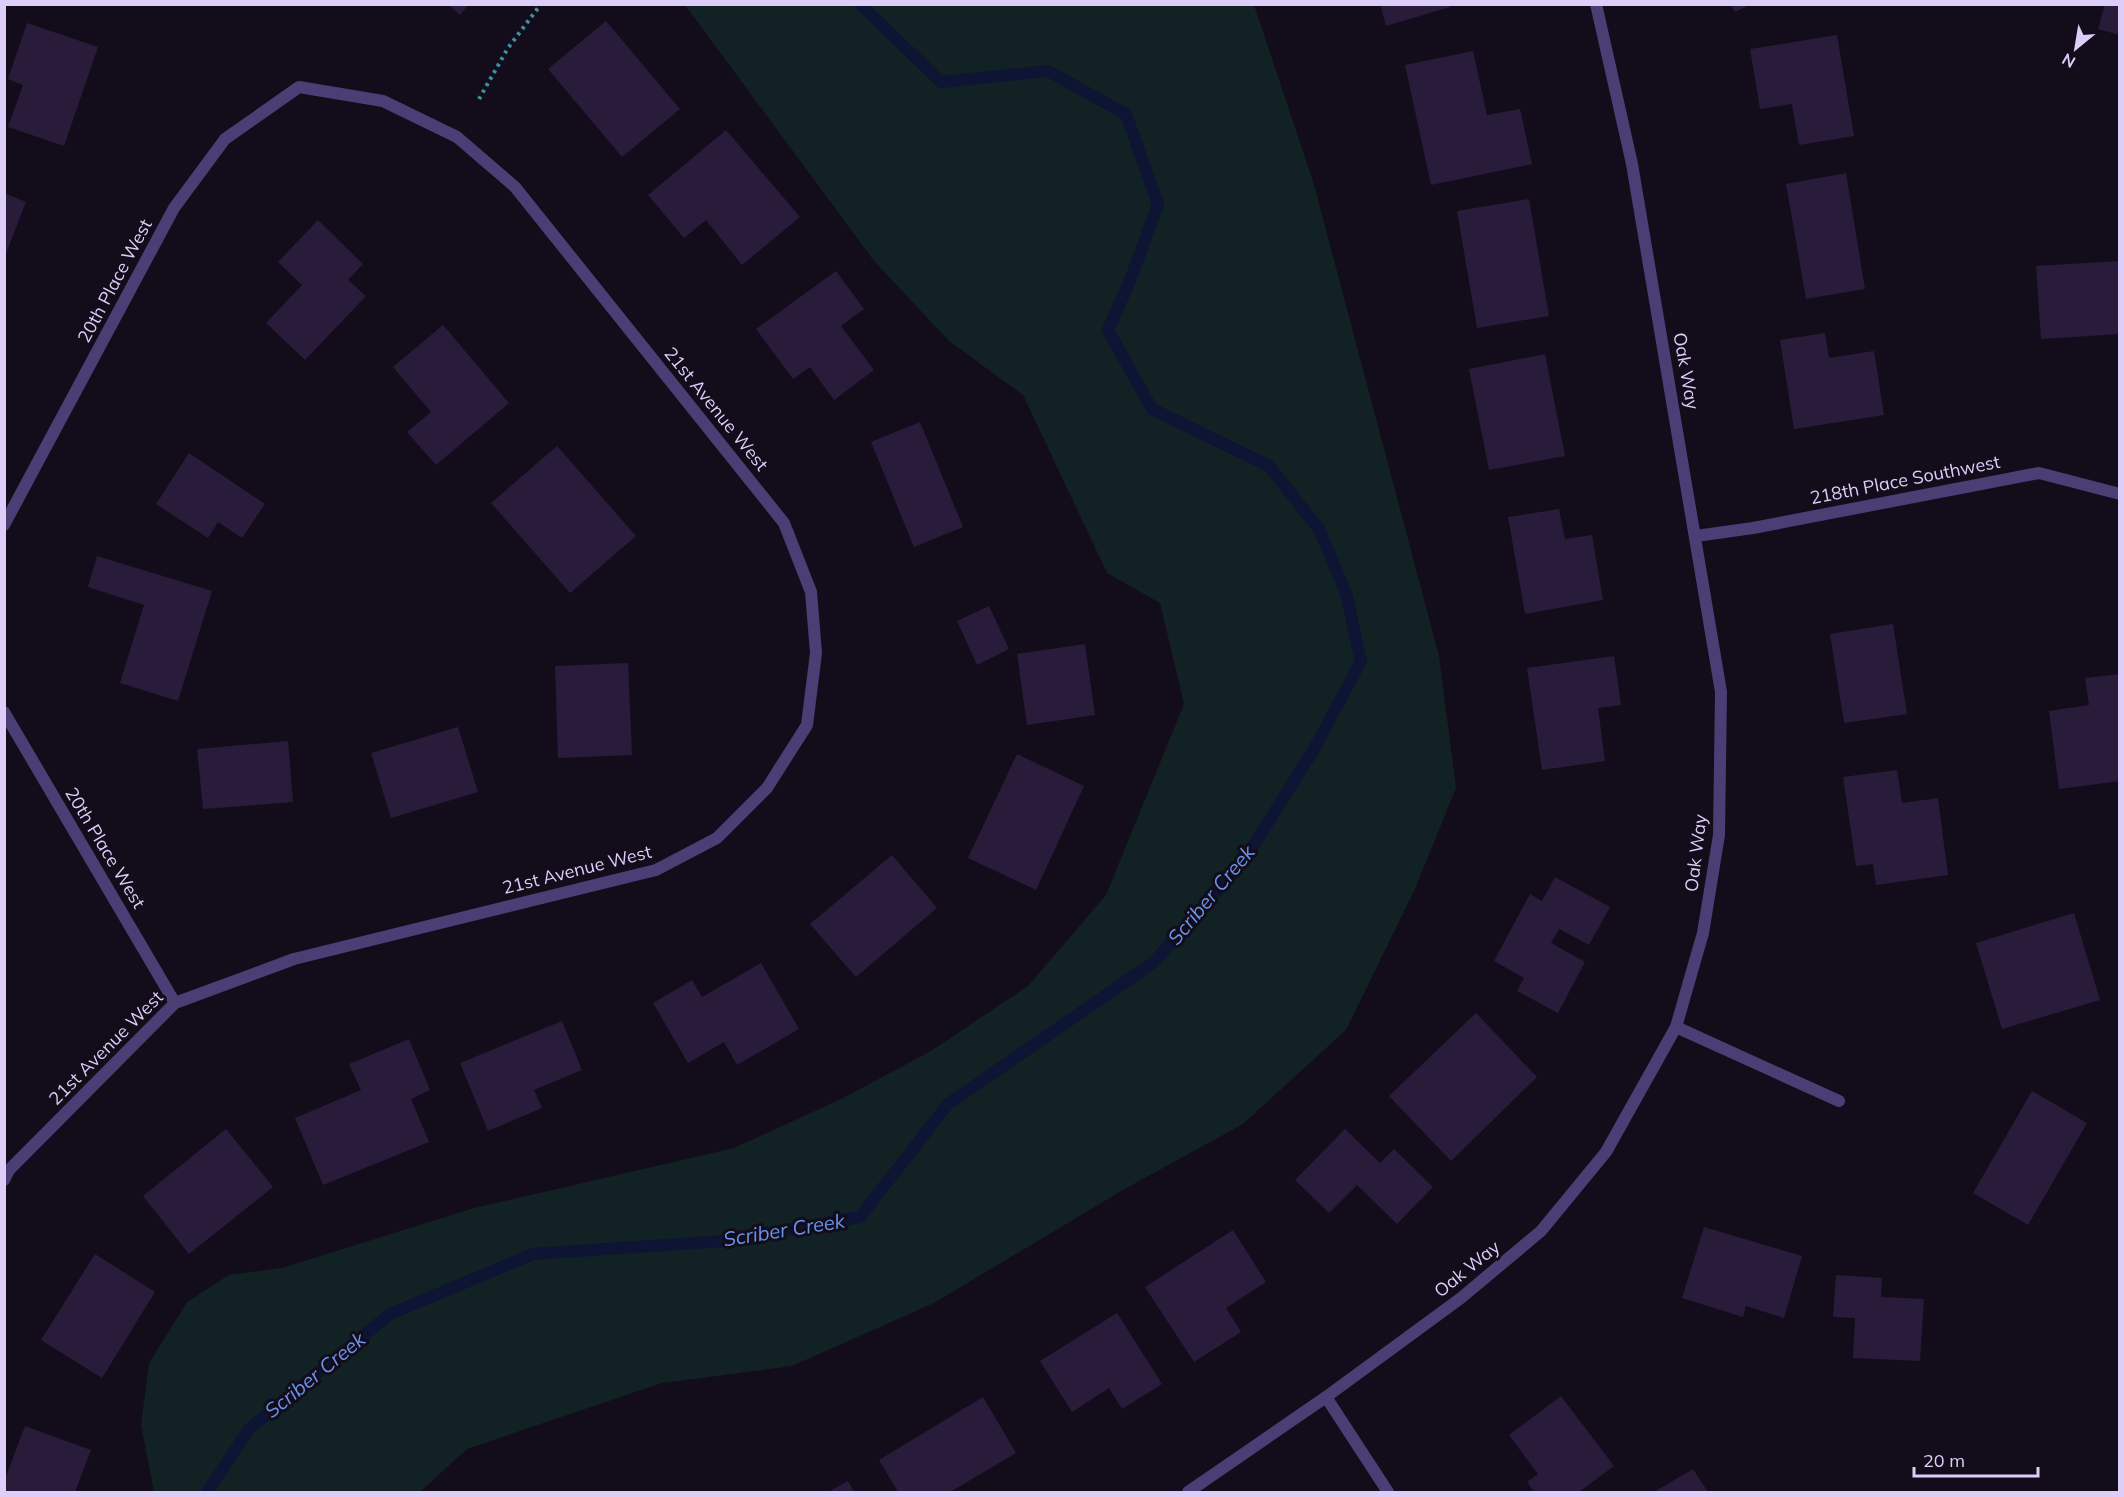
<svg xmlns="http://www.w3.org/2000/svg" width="2124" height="1497" font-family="Mulish,sans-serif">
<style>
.green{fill:#112124}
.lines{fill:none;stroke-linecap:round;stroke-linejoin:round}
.stream{stroke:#0e1434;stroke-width:12}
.building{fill:#281c3a}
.path{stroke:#3b91a0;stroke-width:4;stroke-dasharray:3 4.5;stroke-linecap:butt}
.minor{stroke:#4b3e75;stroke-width:12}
.tertiary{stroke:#4b3e75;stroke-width:12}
.labels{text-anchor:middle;stroke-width:6;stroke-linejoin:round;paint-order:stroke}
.street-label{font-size:18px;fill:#dccef9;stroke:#130d1b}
.water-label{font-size:20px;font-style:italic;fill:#6994ec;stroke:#130d1b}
</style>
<rect width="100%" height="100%" fill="#130d1b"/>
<path class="green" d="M685 5H1254L1313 181 1439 656 1456 788 1415 889 1346 1030 1243 1124 1121 1191 934 1303 792 1366 662 1383 467 1449 420 1492H154L141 1425 149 1363 187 1302 229 1275 282 1268 474 1208 734 1148 843 1098 931 1051 1028 986 1106 895 1184 704 1160 603 1107 573 1023 395 949 341 874 261Z"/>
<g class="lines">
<path class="stream" d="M207 1492 249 1429 390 1314 533 1254 724 1241 860 1217 948 1104 1154 962 1245 859 1314 749 1361 661 1346 593 1319 529 1269 466 1152 409 1108 330 1131 278 1158 204 1126 114 1048 71 941 82 860 4"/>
</g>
<path class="building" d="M448 4H469L460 15Z
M1380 4H1449L1450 7 1386 26Z
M1731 4H1752L1735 12Z
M2105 4H2120V35L2098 29Z
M606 21 680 109 622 157 548 69Z
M27 23 98 47 64 146 8 127 23 85 8 79Z
M1837 35 1854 136 1799 145 1792 104 1760 109 1750 49Z
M1473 51 1487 115 1520 109 1532 164 1431 185 1405 65Z
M726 130 800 217 742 265 706 220 684 238 648 195Z
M1846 173 1865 289 1806 299 1786 184Z
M4 193 26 202 5 256H4Z
M1529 199 1549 316 1477 328 1457 211Z
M318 220 363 264 348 280 366 296 305 360 266 323 302 285 278 262Z
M2120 261V334L2041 339 2036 266Z
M836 271 864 309 841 326 874 370 834 400 810 367 793 379 756 329Z
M443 325 509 403 436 465 407 432 431 412 393 367Z
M1825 333 1829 358 1874 351 1884 415 1794 429 1780 340Z
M1545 354 1565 456 1489 470 1469 369Z
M920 422 963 527 914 547 871 442Z
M557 446 636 536 570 593 491 503Z
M189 453 265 504 242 538 218 522 208 538 156 504Z
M1559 509 1565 539 1592 535 1603 600 1525 614 1508 517Z
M97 556 212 591 178 701 120 683 144 605 88 587Z
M989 606 1009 649 977 665 957 621Z
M1893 624 1907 714 1844 723 1830 634Z
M1085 644 1095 715 1027 725 1017 654Z
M1614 656 1621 705 1598 708 1605 761 1542 770 1527 668Z
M628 663 632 755 558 758 555 666Z
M2120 674V781L2059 789 2049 711 2089 705 2085 678Z
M458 727 478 792 391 818 371 753Z
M288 741 293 802 203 809 197 749Z
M1017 754 1084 786 1036 890 968 858Z
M1897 770 1902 803 1938 798 1948 875 1876 885 1873 864 1856 866 1843 777Z
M892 855 937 908 856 977 810 924Z
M1555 877 1610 907 1589 945 1559 929 1551 943 1585 962 1558 1013 1517 991 1524 978 1494 961 1530 894 1542 901Z
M2074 913 2100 1000 2002 1029 1976 943Z
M761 963 799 1029 737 1065 724 1042 688 1063 653 1003 692 980 702 997Z
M1476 1013 1537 1077 1451 1161 1389 1096Z
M562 1021 582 1070 534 1090 542 1108 488 1131 460 1063Z
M409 1039 430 1090 411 1099 429 1142 323 1185 295 1118 361 1090 349 1064Z
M2032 1091 2087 1123 2028 1225 1973 1193Z
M226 1129 273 1187 189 1254 143 1196Z
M1345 1129 1380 1163 1394 1149 1433 1187 1397 1224 1357 1185 1329 1213 1295 1180Z
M1704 1227 1802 1256 1784 1318 1746 1306 1743 1317 1682 1298Z
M1233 1230 1266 1282 1226 1308 1241 1332 1194 1362 1145 1287Z
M95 1254 155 1292 102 1378 41 1340Z
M1836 1275 1882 1278 1881 1297 1924 1299 1920 1361 1853 1358 1855 1318 1833 1317Z
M1117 1313 1162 1384 1122 1409 1109 1388 1072 1412 1040 1361Z
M1561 1396 1614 1466 1579 1492H1534L1527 1482 1538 1474 1509 1435Z
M983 1397 1016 1453 950 1492H898L879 1460Z
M25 1426 91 1450 75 1492H4V1482Z
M1693 1469 1708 1492H1654Z
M848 1481 854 1492H828Z"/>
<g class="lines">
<path class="path" d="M479 99 508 48 541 4"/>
<path class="minor" d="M4 525 174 208 225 139 299 87 383 101 457 137 515 187 784 523 811 592 816 653 807 725 767 788 717 838 656 870 294 959 175 1003 9 1170 4 1180
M1696 536 1753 528 2039 473 2120 494
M4 712 175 1003
M1676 1027 1839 1101
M1326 1397 1388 1492"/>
<path class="tertiary" d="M1188 1492 1326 1397 1461 1298 1541 1231 1606 1152 1676 1027 1703 933 1719 835 1721 692 1632 164 1596 4"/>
</g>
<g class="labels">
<g class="street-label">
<text transform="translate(115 281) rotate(-62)" y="6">20th Place West</text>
<text transform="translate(1686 371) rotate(80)" y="6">Oak Way</text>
<text transform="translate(716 409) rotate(51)" y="6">21st Avenue West</text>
<text transform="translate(1905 480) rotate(-11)" y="6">218th Place Southwest</text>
<text transform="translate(105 848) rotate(59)" y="6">20th Place West</text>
<text transform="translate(1696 853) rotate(-83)" y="6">Oak Way</text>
<text transform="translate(577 870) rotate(-14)" y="6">21st Avenue West</text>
<text transform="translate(106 1048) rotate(-45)" y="6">21st Avenue West</text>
<text transform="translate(1467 1269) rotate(-39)" y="6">Oak Way</text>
</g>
<g class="water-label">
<text transform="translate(1211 895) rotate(-50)" y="7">Scriber Creek</text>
<text transform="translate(784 1230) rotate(-9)" y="7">Scriber Creek</text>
<text transform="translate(315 1375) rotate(-39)" y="7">Scriber Creek</text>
</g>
</g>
<rect width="2124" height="1497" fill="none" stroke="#dccef9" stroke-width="12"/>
<g transform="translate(2076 48) rotate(210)" stroke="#130d1b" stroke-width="4.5" paint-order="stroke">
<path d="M0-4.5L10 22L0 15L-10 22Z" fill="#dccef9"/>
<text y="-9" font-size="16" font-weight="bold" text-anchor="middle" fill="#dccef9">N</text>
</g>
<path d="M1914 1467v9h124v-9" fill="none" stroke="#dccef9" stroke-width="3"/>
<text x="1923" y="1467" font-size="18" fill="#dccef9" stroke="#130d1b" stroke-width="4.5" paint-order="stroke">20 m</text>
</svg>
